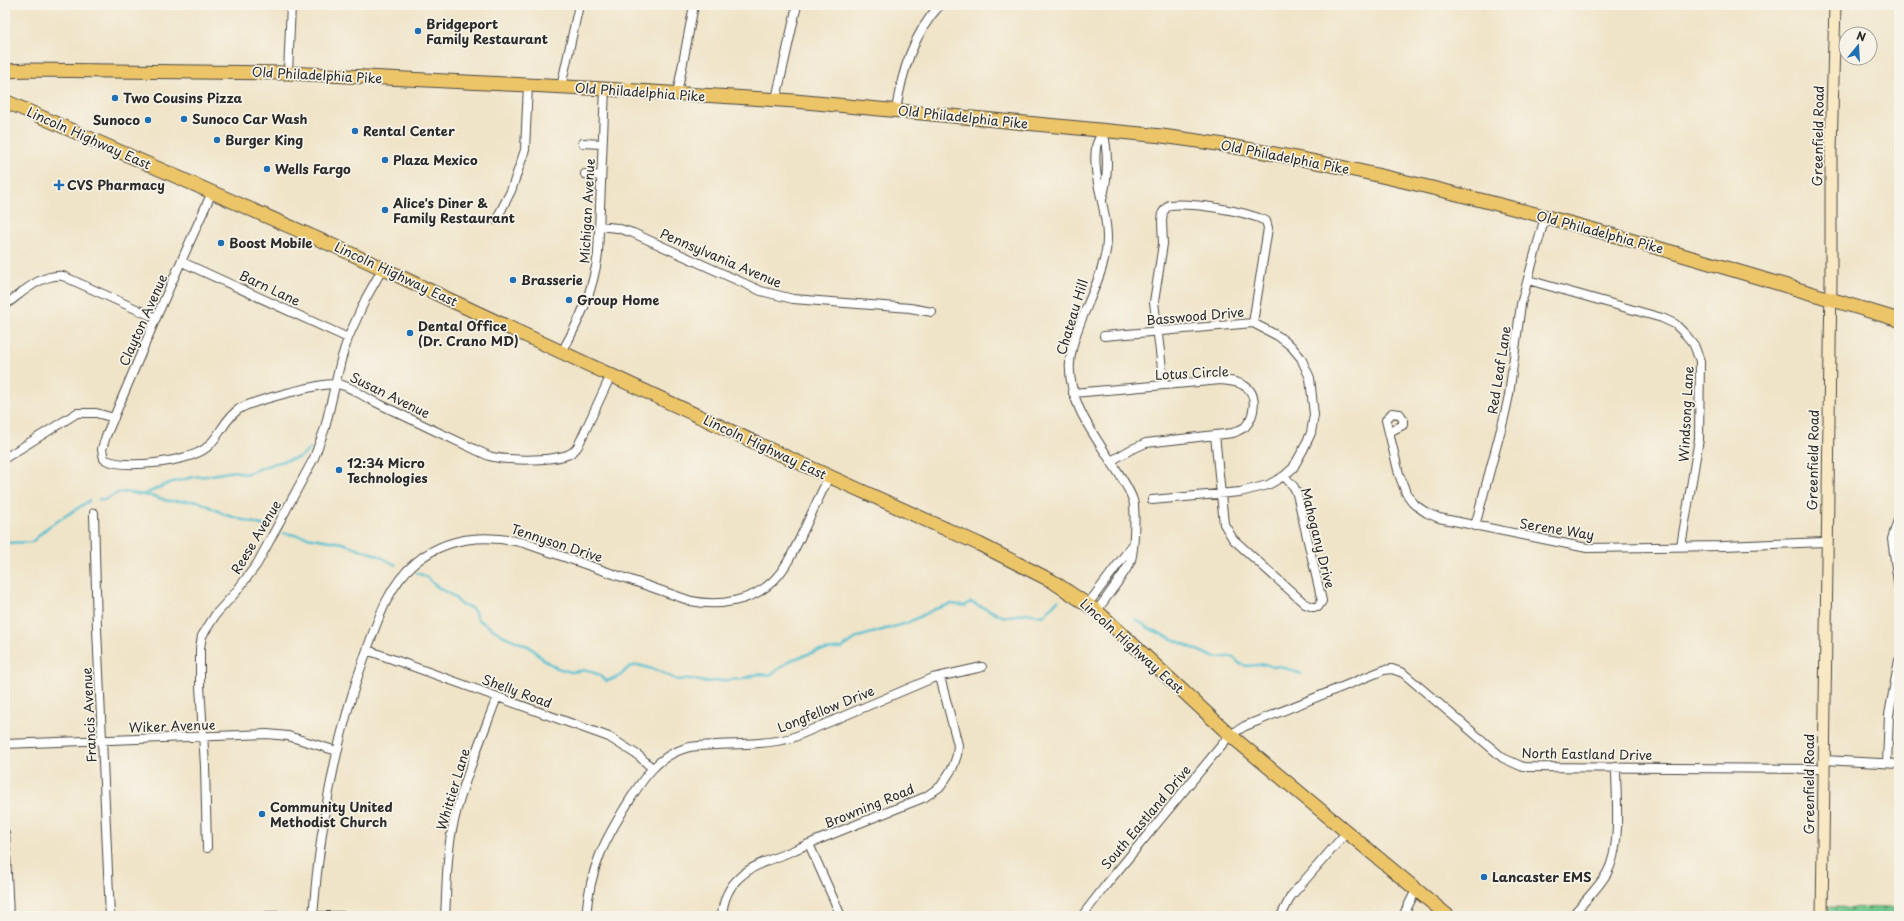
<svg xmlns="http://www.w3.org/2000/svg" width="1904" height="921" font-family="'Playpen Sans',sans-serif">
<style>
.cemetery{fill:url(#cemetery-stones);stroke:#4e7a5c}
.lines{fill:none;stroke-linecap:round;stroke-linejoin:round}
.stream{stroke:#54bfd0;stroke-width:2.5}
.minor-casing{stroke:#494743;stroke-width:10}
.secondary-casing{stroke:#494743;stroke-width:13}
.primary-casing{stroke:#494743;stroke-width:15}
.minor{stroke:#fff;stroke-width:8}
.secondary{stroke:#f8e8c3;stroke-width:11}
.primary{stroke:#edc569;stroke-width:13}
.poi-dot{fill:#1f6fb2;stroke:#f7f3e8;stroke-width:1.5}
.labels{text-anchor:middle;stroke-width:3.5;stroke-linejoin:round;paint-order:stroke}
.poi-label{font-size:13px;font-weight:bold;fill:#2b2b2b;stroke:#f7f3e8;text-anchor:start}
.street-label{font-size:13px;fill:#2b2b2b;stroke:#f7f3e8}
</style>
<defs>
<pattern id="cemetery-stones" width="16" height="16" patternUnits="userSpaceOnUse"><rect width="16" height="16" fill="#71c88e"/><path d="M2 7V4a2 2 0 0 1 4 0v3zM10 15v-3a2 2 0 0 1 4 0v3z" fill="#5da374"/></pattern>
</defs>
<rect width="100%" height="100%" fill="#f7f3e8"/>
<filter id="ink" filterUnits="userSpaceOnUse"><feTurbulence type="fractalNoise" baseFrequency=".025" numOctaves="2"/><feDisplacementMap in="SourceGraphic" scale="8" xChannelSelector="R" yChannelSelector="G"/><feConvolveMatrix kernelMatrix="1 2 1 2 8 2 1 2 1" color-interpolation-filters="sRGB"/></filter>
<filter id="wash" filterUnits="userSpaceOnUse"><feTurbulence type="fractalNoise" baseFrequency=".012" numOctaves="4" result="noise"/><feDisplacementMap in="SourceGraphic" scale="16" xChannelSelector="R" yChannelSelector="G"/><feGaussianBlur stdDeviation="0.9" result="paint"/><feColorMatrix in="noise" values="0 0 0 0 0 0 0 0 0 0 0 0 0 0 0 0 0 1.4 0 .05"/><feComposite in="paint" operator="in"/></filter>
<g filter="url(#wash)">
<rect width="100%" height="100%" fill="#f0e4c8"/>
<path class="cemetery" d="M1828 907 1899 908V916H1827Z"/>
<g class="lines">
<path class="stream" d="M143 495 169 483 193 477 206 476 234 471 245 474 272 464 300 457 311 448
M99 499 104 500 118 493 125 492 156 497 168 501H198L226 515 265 526
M283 533 342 543 377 555 396 565
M5 543 32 542 48 527 89 501
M417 573C429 577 426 577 435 585 446 594 452 592 461 605 471 607 475 608 477 619L504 636 530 647 544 660 557 668 571 672 587 670 597 674 607 681 620 676 629 667 638 665 659 671 677 680 691 679 704 682 742 679 758 674 770 675 791 660 817 651 842 648 858 637 907 623 935 609 952 604 965 606 970 602 1005 617 1026 613 1043 616 1058 600
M1135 619 1150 629 1213 657C1223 659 1225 656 1233 657L1240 664 1247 666 1266 664 1272 667 1280 666 1301 674"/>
</g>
</g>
<g filter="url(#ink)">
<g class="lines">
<g class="minor-casing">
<path id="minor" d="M288 73 291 5
M561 87 579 5
M677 94 694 5
M776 99 797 5
M896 110C902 72 913 34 940 5
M583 143 602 144
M585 174 601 176
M212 192 156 318 106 436 102 449 104 459C123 470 189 462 206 448 220 437 224 419 239 409 252 401 321 383 336 384 347 384 361 395 371 400 410 419 450 438 489 456 506 461 550 461 567 455 572 453 575 451 578 446L611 375
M1102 200C1108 177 1109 154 1103 131
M496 220 511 191 525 150 528 85
M599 226 617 228 633 233 761 291 793 299 910 308 932 312
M182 262 348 338
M1528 280 1662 318 1675 324 1686 335 1694 345 1700 361 1699 439 1681 546
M5 305C22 293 40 274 63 276L156 318
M1104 336 1253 323 1278 336 1291 346 1301 358 1310 378 1314 415 1311 433 1303 450 1293 468 1284 476 1268 485 1240 492 1152 500
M562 352C580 319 593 292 598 254L605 89
M1164 385 1154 302 1163 244 1162 221 1163 212 1169 205C1195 203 1242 210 1266 221L1268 228 1253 323
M1073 393 1221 380C1229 381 1236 381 1243 385 1259 393 1255 416 1245 427 1242 429 1237 431 1233 433L1146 443 1130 450 1111 461
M1389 432 1403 425V419L1400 414 1392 413 1386 420 1399 474 1406 493 1415 505 1427 513 1439 518 1587 548 1724 546 1826 542
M1215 435 1224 524 1233 539 1305 604 1313 607H1318L1322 601 1297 494 1294 487 1284 476
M5 458 77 413H96L114 418
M94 513 97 629 110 916
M1898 520 1892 539 1899 589
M1475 526 1504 418 1509 395 1521 304 1545 217
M1088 604 1131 547
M1097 611C1104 600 1128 570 1131 560 1134 549 1136 511 1133 500 1129 488 1121 477 1114 466 1094 435 1067 401 1070 362 1073 322 1107 278 1107 238 1107 207 1092 178 1096 148 1096 142 1101 136 1103 131
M367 650 609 737 639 756 652 768
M5 744 267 734 288 736 337 751
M1823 760 1899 764
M1887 763 1889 715 1899 660
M5 833 9 916
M809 844 841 916
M207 848 205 766 200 686V648L202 636 216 614 236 592 257 564 314 458 325 428 341 360 348 338 366 298 383 268
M267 916H342
M313 916C320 824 336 734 368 647 379 616 390 584 415 563 447 536 485 534 524 543L691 601C720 607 753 601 774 580 786 568 793 552 800 538 810 517 819 497 829 477
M445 916C447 888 446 859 452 830 461 786 481 740 497 697
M586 916C590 867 605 839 631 798 644 777 658 757 683 749 693 745 705 746 716 745 741 744 767 744 792 738L933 678 982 667
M722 916C723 900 728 887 741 876 754 864 776 858 792 851 836 832 881 815 925 797L941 786 953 767 957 755 958 745 940 677
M1082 916 1106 885 1230 735 1245 726 1384 670 1392 669 1403 673 1503 758 1523 767 1823 769
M1281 916 1291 896 1346 833
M1403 916 1416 890
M1572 916C1583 902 1598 889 1607 873 1622 845 1616 799 1616 767"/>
</g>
<g class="secondary-casing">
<path id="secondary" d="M1822 916 1831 280V151L1835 5"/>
</g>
<g class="primary-casing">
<path id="primary" d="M5 71 30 70 288 73 605 89 795 101 1162 136C1301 154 1438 188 1573 224 1682 254 1791 287 1899 320
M5 101 343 250 771 450 979 544 1052 581 1097 611 1230 735 1448 916"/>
</g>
<use href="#minor" class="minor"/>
<use href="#secondary" class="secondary"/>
<use href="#primary" class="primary"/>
</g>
</g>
<g class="poi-dot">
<circle cx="418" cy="31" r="4"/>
<circle cx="115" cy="98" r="4"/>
<circle cx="184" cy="119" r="4"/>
<circle cx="148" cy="120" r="4"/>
<circle cx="355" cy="131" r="4"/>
<circle cx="217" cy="140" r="4"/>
<circle cx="385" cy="160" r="4"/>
<circle cx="267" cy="169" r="4"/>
<path d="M57 179h4v4h4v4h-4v4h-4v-4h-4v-4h4z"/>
<circle cx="385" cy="210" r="4"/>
<circle cx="221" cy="243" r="4"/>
<circle cx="513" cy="280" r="4"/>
<circle cx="569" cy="300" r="4"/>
<circle cx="410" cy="333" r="4"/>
<circle cx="339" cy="470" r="4"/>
<circle cx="262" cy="814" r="4"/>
<circle cx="1484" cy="877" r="4"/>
</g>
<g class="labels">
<g class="poi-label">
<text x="426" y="29">Bridgeport<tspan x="426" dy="15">Family Restaurant</tspan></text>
<text x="123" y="103">Two Cousins Pizza</text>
<text x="192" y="124">Sunoco Car Wash</text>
<text x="140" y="125" text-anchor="end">Sunoco</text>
<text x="363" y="136">Rental Center</text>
<text x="225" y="145">Burger King</text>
<text x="393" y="165">Plaza Mexico</text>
<text x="275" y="174">Wells Fargo</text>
<text x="67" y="190">CVS Pharmacy</text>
<text x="393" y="208">Alice's Diner &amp;<tspan x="393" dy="15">Family Restaurant</tspan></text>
<text x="229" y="248">Boost Mobile</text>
<text x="521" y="285">Brasserie</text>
<text x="577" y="305">Group Home</text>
<text x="418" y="331">Dental Office<tspan x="418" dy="15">(Dr. Crano MD)</tspan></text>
<text x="347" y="468">12:34 Micro<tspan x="347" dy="15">Technologies</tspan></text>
<text x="270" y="812">Community United<tspan x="270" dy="15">Methodist Church</tspan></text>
<text x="1492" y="882">Lancaster EMS</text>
</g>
<g class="street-label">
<text transform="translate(317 75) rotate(3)" y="5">Old Philadelphia Pike</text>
<text transform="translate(640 92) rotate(4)" y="5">Old Philadelphia Pike</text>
<text transform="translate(963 117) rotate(6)" y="5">Old Philadelphia Pike</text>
<text transform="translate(1818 136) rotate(-89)" y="5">Greenfield Road</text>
<text transform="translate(89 138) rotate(24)" y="5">Lincoln Highway East</text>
<text transform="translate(1285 157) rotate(11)" y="5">Old Philadelphia Pike</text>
<text transform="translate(587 211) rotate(-87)" y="5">Michigan Avenue</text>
<text transform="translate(1600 232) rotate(15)" y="5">Old Philadelphia Pike</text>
<text transform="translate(721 258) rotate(23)" y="5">Pennsylvania Avenue</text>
<text transform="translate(396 274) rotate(25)" y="5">Lincoln Highway East</text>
<text transform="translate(270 288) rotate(25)" y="5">Barn Lane</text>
<text transform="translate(1195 316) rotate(-5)" y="5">Basswood Drive</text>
<text transform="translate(1072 317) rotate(-73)" y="5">Chateau Hill</text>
<text transform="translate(143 320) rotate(-66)" y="5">Clayton Avenue</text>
<text transform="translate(1499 370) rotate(-81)" y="5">Red Leaf Lane</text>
<text transform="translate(1192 373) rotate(-3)" y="5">Lotus Circle</text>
<text transform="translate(390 395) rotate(26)" y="5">Susan Avenue</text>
<text transform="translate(1686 414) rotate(-87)" y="5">Windsong Lane</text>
<text transform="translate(765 447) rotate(25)" y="5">Lincoln Highway East</text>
<text transform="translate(1813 460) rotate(-89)" y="5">Greenfield Road</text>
<text transform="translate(1557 529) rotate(9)" y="5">Serene Way</text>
<text transform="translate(256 537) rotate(-59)" y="5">Reese Avenue</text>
<text transform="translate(1318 538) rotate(76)" y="5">Mahogany Drive</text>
<text transform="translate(557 543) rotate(18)" y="5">Tennyson Drive</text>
<text transform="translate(1132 646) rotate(42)" y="5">Lincoln Highway East</text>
<text transform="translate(517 691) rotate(20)" y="5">Shelly Road</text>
<text transform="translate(826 709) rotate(-22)" y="5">Longfellow Drive</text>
<text transform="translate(89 715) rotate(-93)" y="5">Francis Avenue</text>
<text transform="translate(172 726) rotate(-2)" y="5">Wiker Avenue</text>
<text transform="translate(1587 754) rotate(1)" y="5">North Eastland Drive</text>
<text transform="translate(1809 784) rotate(-90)" y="5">Greenfield Road</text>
<text transform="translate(453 789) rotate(-73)" y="5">Whittier Lane</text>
<text transform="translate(869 806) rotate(-22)" y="5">Browning Road</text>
<text transform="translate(1146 817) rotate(-50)" y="5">South Eastland Drive</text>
</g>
</g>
<rect width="1904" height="921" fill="none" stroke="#f7f3e8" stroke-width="20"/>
<g transform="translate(1858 46) rotate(18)"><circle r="19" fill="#f7f3e8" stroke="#a5a39c"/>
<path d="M0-3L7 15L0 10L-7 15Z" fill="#1f6fb2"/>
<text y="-6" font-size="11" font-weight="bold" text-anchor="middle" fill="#2b2b2b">N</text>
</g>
</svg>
